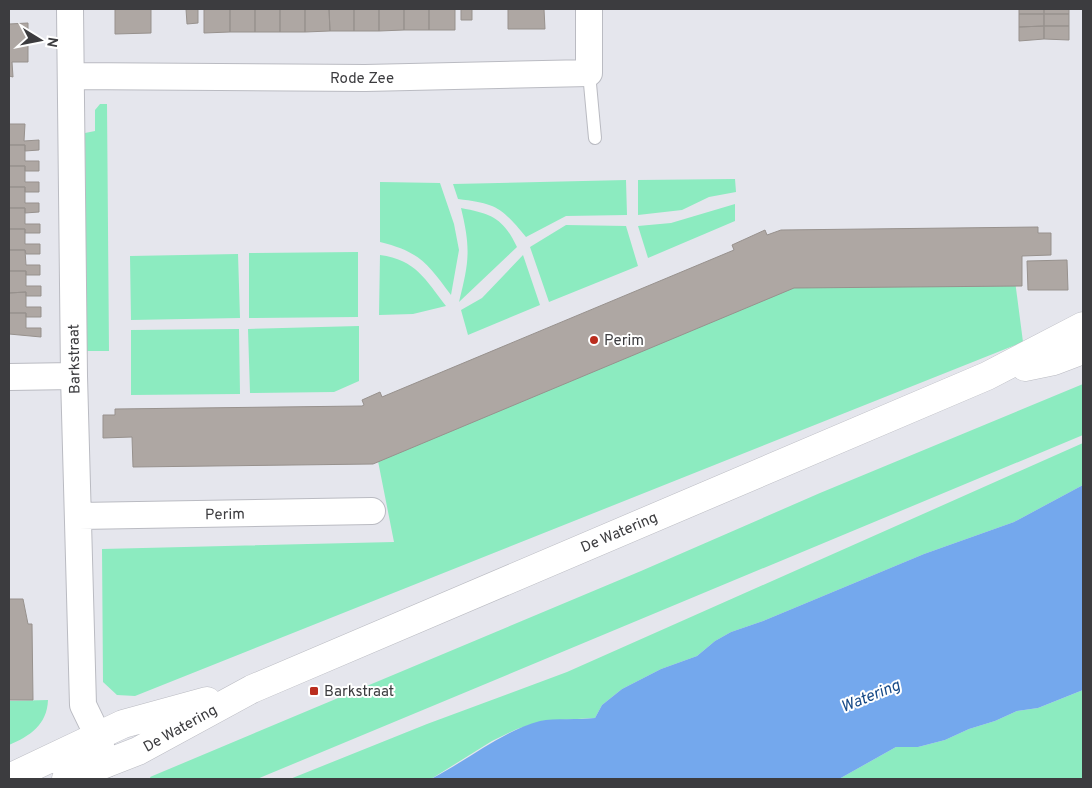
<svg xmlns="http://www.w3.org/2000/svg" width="1092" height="788" font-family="Overpass,sans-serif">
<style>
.green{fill:#8cebc0}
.water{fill:#74a8ed}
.building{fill:#aea7a3;stroke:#97918d}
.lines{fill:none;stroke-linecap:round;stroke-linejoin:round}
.lane-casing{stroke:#babbc2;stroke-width:14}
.street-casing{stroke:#babbc2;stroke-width:28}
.secondary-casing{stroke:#babbc2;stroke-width:29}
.lane{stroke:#fff;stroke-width:12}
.street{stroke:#fff;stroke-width:26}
.secondary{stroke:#fff;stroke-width:28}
.poi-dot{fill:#ba2d1e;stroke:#fff;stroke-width:2}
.labels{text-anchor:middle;stroke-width:4;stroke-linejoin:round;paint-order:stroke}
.street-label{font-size:15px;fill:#3c3c3f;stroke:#fff}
.poi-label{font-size:15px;fill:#3c3c3f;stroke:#fff;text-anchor:start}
.water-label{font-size:16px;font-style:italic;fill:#164987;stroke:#fff}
</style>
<rect width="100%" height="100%" fill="#e5e6ed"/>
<path class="green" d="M100 104H107L109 351H87L85 133 95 131V110Z
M735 179 736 192 709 197 682 210 638 215V180Z
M626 180 627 215 566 216 526 237C501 207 497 204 458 199L453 184Z
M380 182 440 183 454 224 459 250 451 295C427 263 420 252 380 242Z
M735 204V221L648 258 638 226 671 223Z
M461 208C492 214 503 218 517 247L459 302C469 262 471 249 461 208Z
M566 225 626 226 638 266 549 302 530 247Z
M358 252V317L249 318V253Z
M238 254 240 318 131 320 130 256Z
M380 255C416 260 425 279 446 306L413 314 379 315Z
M523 255 540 305 468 335 461 310 482 298Z
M1014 273 1023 342 135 696 117 695 103 682 102 549 394 542 377 456 804 276Z
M359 326V381L334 392 250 393 248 329Z
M239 329 240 394 131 395V330Z
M1083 384V435L257 779H151L150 777 641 571 820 493Z
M1083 443V485L1014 522 924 554 763 621 731 632 715 641 697 656 661 669 622 689 602 705 595 718 542 721 517 729 492 741 431 779H290L427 724 567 672Z
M1083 690V779H839L896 747H918L945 740 969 729 995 721 1017 711 1038 708Z
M48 700C47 725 30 736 9 745V701Z"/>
<path class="water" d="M1083 485V690L1038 708 1017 711 995 721 969 729 945 740 918 747H896L839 779H431C468 760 500 732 540 721 554 718 579 720 595 718L602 705 622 689 661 669 697 656 715 641 731 632 763 621 924 554 1014 522Z"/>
<path class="building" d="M115 9H151V33L115 34Z
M186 9H198V23L187 24Z
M204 9H230V32L204 33Z
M230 9H255V32H230Z
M255 9H280V32H255Z
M280 9H305V32H280Z
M305 9H329L330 31 305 32Z
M329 9H354V31H330Z
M354 9H379V31H354Z
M379 9H404V30L379 31Z
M404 9H429V30H404Z
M429 9H455V30H429Z
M461 9H472V20H461Z
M508 9H544L545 29H508Z
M1019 9H1044V14H1019Z
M1044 9H1069V14H1044Z
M1019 14H1044V26L1019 27Z
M1044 14H1069V26H1044Z
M28 23V62H12L13 77 9 76V24Z
M1044 26V39L1019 41V27Z
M1044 26H1069V40L1044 39Z
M9 124H25L24 141 39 140V150L25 151V145H9Z
M9 145H25V161H39V171H25V166H9Z
M9 166H25V182H39V192H25V187H9Z
M9 187H25V203H39V212L25 213V208H9Z
M9 208H25V224H40V233H25V229H9Z
M1038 227V233H1051V255L1022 256V286L794 288 373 464 133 467 132 437 103 438V415H115V409L362 406 364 405 362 400 380 392 382 397 734 250 732 245 765 230 767 235 781 230Z
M9 229H25V244H40V254H26L25 250H9Z
M9 250H25L26 265H40V275H26V271H9Z
M1067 260 1068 290H1028L1027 261Z
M9 271H26V286H41V296H26V292L9 293Z
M26 292V307H41V317H26V313H9V293Z
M9 313H26V328H41V337L9 334Z
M9 599H23L28 624H32L33 700H9Z"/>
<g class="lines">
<g class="lane-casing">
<path id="lane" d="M589 73 595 138"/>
</g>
<g class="street-casing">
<path id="street" d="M70 9 74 376 83 705 98 736 106 764
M71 76 365 78 589 73V9
M9 377 74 376
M79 516 372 511"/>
</g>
<g class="secondary-casing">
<path id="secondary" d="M1025 367 1054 361 1083 350
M9 778 123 724 207 701
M66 779 138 751 252 689 987 376 1083 326"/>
</g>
<use href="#lane" class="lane"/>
<use href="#street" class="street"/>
<use href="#secondary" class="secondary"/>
</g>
<g class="poi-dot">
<circle cx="594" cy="340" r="5"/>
<rect x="309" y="686" width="10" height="10" rx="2.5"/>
</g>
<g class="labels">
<g class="street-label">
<text x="362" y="83">Rode Zee</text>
<text transform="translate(74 359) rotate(-91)" y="5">Barkstraat</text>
<text transform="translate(225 514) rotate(-1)" y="5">Perim</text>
<text transform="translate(619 532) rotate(-23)" y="5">De Watering</text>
<text transform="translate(180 728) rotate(-29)" y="5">De Watering</text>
</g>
<g class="poi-label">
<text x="604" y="345">Perim</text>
<text x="324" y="696">Barkstraat</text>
</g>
<g class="water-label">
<text transform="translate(870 695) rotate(-22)" y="6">Watering</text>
</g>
</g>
<rect width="1092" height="788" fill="none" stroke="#3c3c3f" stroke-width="20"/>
<g transform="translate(40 40) rotate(100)" stroke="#ffffff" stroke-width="4" paint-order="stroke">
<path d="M0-4L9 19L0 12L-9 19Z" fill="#3c3c3f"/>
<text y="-8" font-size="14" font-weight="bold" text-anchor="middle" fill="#3c3c3f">N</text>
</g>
</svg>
